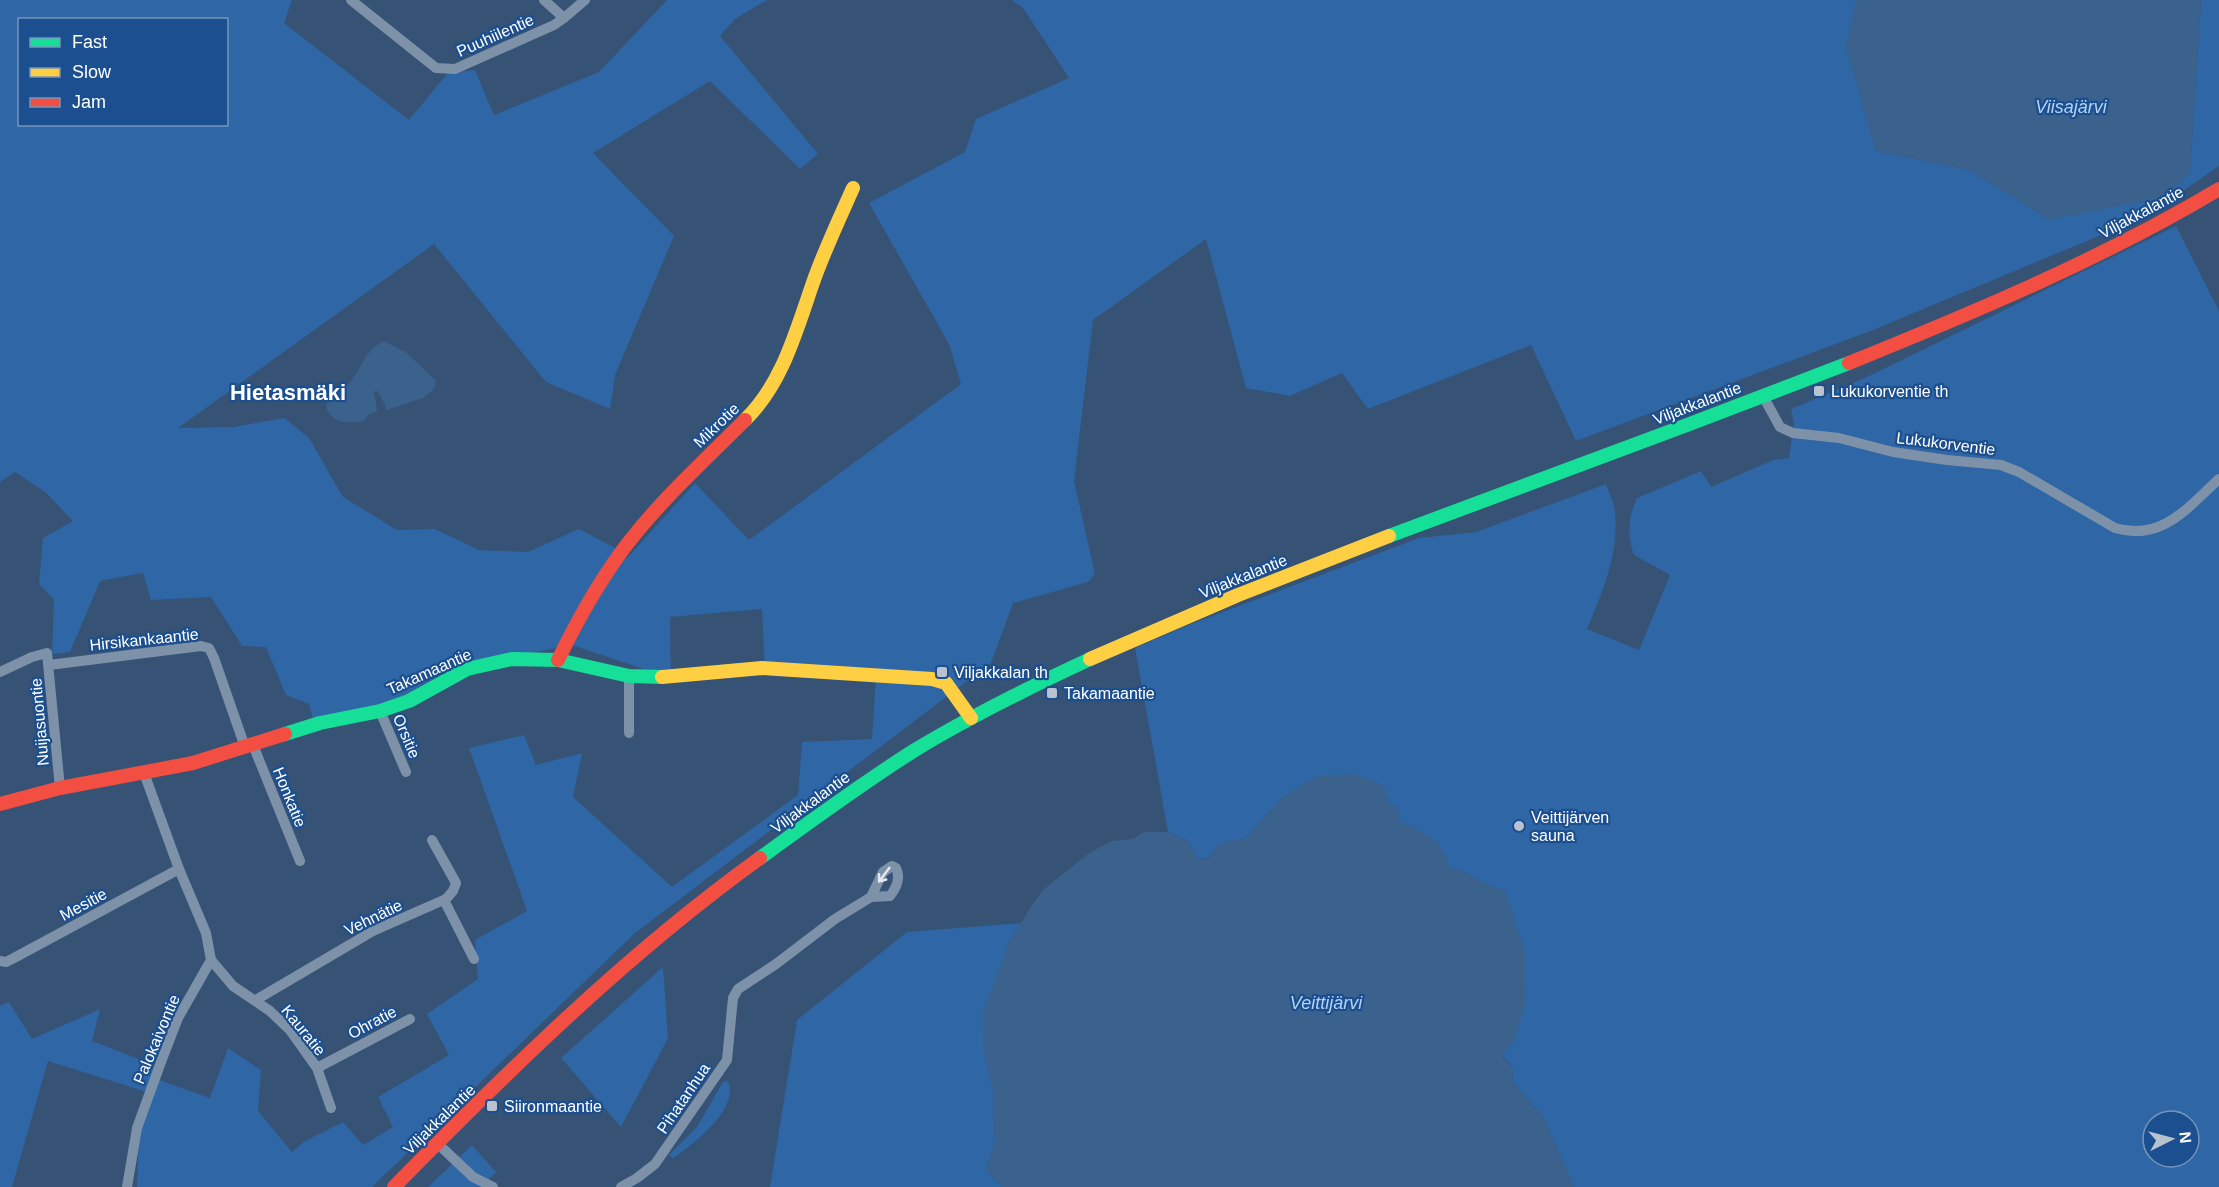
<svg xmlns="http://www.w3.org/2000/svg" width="2219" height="1187" font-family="Helvetica,sans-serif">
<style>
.green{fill:#2f66a5;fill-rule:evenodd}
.water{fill:#3b618d}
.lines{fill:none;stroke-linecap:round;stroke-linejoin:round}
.street{stroke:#7d92a8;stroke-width:10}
.fast{stroke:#16e098;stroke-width:14}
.slow{stroke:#ffcf43;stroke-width:14}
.jam{stroke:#f24e42;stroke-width:14}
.oneway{stroke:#e5e9ee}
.poi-dot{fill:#b9c2ce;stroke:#1b4f8f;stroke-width:2}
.labels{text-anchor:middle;stroke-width:4.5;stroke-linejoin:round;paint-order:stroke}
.street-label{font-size:16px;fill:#fff;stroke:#1b4f8f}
.poi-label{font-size:16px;fill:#fff;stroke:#1b4f8f;text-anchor:start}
.water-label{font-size:18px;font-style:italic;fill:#b5d3f5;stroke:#1b4f8f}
.district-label{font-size:22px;font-weight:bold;fill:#fff;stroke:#1b4f8f}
</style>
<rect width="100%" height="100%" fill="#365274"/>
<path class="green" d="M0 0H292L284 23 409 120 448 73 475 70 494 115 599 72 667 0H767L735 19 720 36 818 154 800 169 710 81 593 153 674 236 615 375 610 409 546 382 434 244 178 428 233 427 284 418 309 438 343 497 397 530 435 529 479 550 528 552 579 529 615 548 627 558 695 483 749 540 961 384 949 344 869 203 965 152 976 119 1069 78 1023 8 1012 0H1857L1846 46 1876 151 1970 170 2050 220 2190 173 2201 0H2219V166L2147 216 1873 330 1576 441 1531 345 1368 409 1342 373 1290 396 1246 388 1206 239 1093 320 1074 481 1095 574 1088 582 1013 603 991 663 635 933 372 1187H137L139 1137 153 1094 48 1061 12 1187H0V1006L9 1002 32 1039 100 1009 92 1041 162 1068 159 1080 210 1098 228 1048 261 1070 258 1111 292 1152 305 1141 343 1122 363 1145 393 1127 378 1097 449 1055 427 1014 478 979 475 940 527 911 469 748 524 735 536 765 582 753 573 797 672 887 798 795 802 742 872 739 876 675 765 672 762 609 670 617 671 678 572 645 450 669 395 701 313 719 309 704 286 695 266 647 242 646 211 597 151 600 143 573 100 581 70 652 52 654 54 599 39 584 43 538 73 521 45 492 15 472 0 482ZM20 20H226V124H20Z
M2176 226 2219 311V1187H1574L1543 1117 1512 1081 1513 1068 1502 1055 1514 1040 1505 891 1478 881 1466 873 1449 867 1439 843 1399 822 1400 812 1388 801 1383 785 1283 797 1246 838 1220 844 1208 858 1198 860 1188 841 1168 832 1135 648 1194 623 1419 538 1476 532 1606 484C1609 493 1614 502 1615 511 1619 554 1603 591 1587 629L1639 650 1670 575 1634 555C1627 536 1628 517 1637 498L1701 471 1711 487 1773 460 1789 458 1794 423 1791 409 1869 376ZM2153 1121H2189V1157H2153Z
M1021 923 1008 944 984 1050 993 1089 995 1140 986 1170 1002 1187H770L797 1020 907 932Z
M663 967 668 1038 621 1127 561 1058Z
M728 1081C740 1109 692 1145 673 1158L669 1155 697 1127 723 1082Z
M472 1145 496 1172 482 1187H428Z"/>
<path class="water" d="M1857 0H2201L2190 173 2164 197 2050 220 1970 170 1876 151 1846 46Z
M384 341 407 353 436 381 434 389 423 398 387 410 378 391 374 392 377 411 368 415 364 421C348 423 336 425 327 410V399C333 395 341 392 347 386 360 372 365 349 384 341Z
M1354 774 1383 785 1388 801 1400 812 1399 822 1408 824 1439 843 1449 867 1466 873 1478 881 1505 891 1525 952 1526 1002 1514 1040 1502 1056 1513 1068 1512 1081 1543 1117 1574 1187H1002L986 1170 995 1140 993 1089 984 1050 983 1012 1008 944 1032 905 1043 890 1089 853 1112 841 1133 839 1144 832H1168L1188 841 1198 860 1208 859 1219 844 1246 838 1283 797 1306 783 1320 776Z"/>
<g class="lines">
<path class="street" d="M351 0 436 68 455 69 554 25 564 18
M544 0 564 18 585 0
M1763 396 1780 427 1793 433 1839 438 1893 452 1947 460 2001 465 2019 472 2115 528C2162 542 2188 507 2219 479
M49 665 201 646 209 648 214 658 245 747
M0 672 32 657 47 653 60 788
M629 676V733
M380 711 406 772
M253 745 300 861
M444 900 474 959
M211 960 233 986 270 1011 290 1030 317 1068 331 1108
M0 961 6 962 14 958 179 869
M256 1000 373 931 446 899 453 891 456 883 432 840
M317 1068 410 1019
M437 1143 473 1177 493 1187
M127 1187 137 1128 161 1062 178 1018 211 960 206 933 179 869 144 773
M621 1187 637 1178 655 1164 727 1060 733 998 738 989 776 964 835 919 871 897 883 872 892 866 896 868C901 878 897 887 890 896L871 897"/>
<path class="fast" d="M1389 536 1687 425 1849 363
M285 734 320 723 380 711 409 701 467 669 512 659 558 660 629 676 662 677
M760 858C811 821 861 784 915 750 971 716 1030 687 1090 659"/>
<path class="slow" d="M745 420C784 382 797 327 815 277 826 247 840 217 853 188
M1090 659 1238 595 1389 536
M662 677 762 668 932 679 946 683 971 718"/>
<path class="jam" d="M1849 363C1975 312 2102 259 2219 189
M558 660C578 619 600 579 628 543 663 498 705 460 745 420
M0 804 60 788 193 763 285 734
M394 1187C508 1071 628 953 760 858"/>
</g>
<defs><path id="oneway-shaft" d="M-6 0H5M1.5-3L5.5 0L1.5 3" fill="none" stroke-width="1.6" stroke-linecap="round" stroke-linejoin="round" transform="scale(1.5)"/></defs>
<use class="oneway" href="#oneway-shaft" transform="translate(884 875) rotate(127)"/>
<g class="poi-dot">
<rect x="1813" y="385" width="12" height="12" rx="3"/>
<rect x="936" y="666" width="12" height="12" rx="3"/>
<rect x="1046" y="687" width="12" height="12" rx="3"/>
<circle cx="1519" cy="826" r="6"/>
<rect x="486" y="1100" width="12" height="12" rx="3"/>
</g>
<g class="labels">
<g class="street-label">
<text transform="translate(495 35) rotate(-24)" y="6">Puuhiilentie</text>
<text transform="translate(2141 212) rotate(-28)" y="6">Viljakkalantie</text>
<text transform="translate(1697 403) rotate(-21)" y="6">Viljakkalantie</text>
<text transform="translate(716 425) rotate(-44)" y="6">Mikrotie</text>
<text transform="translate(1946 443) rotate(7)" y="6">Lukukorventie</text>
<text transform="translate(1243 576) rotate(-22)" y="6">Viljakkalantie</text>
<text transform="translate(144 639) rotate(-6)" y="6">Hirsikankaantie</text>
<text transform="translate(429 671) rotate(-24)" y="6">Takamaantie</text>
<text transform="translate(39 722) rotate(-95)" y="6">Nuijasuontie</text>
<text transform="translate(407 736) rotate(67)" y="6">Orsitie</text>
<text transform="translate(290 797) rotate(68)" y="6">Honkatie</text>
<text transform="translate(810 802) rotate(-36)" y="6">Viljakkalantie</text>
<text transform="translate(83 904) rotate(-28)" y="6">Mesitie</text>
<text transform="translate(373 917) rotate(-26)" y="6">Vehnätie</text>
<text transform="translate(372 1022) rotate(-28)" y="6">Ohratie</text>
<text transform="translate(304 1030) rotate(51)" y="6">Kauratie</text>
<text transform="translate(156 1039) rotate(-67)" y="6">Palokaivontie</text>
<text transform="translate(683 1098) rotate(-56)" y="6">Pihatanhua</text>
<text transform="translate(439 1119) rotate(-44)" y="6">Viljakkalantie</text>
</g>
<g class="poi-label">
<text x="1831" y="397">Lukukorventie th</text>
<text x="954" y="678">Viljakkalan th</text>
<text x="1064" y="699">Takamaantie</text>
<text x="1531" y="823">Veittijärven<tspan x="1531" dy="18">sauna</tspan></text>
<text x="504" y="1112">Siironmaantie</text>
</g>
<g class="water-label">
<text x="2071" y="113">Viisajärvi</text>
<text x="1326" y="1009">Veittijärvi</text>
</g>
<g class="district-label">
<text x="288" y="400">Hietasmäki</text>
</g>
</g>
<rect x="18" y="18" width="210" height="108" fill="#1b4f8f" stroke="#7695bc" stroke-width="1.5"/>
<rect x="30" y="38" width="30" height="9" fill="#16e098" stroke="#7695bc" stroke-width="1.5"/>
<text x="72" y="48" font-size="18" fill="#ffffff">Fast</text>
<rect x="30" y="68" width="30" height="9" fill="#ffcf43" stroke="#7695bc" stroke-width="1.5"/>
<text x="72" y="78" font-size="18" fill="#ffffff">Slow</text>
<rect x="30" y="98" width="30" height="9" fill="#f24e42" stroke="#7695bc" stroke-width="1.5"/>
<text x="72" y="108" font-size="18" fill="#ffffff">Jam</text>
<g transform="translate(2171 1139) rotate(84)"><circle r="28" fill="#1b4f8f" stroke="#7695bc" stroke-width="1.5"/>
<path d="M0-4.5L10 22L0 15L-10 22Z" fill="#b9c2ce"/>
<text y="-9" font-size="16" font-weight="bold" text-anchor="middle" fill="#ffffff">N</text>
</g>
</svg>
